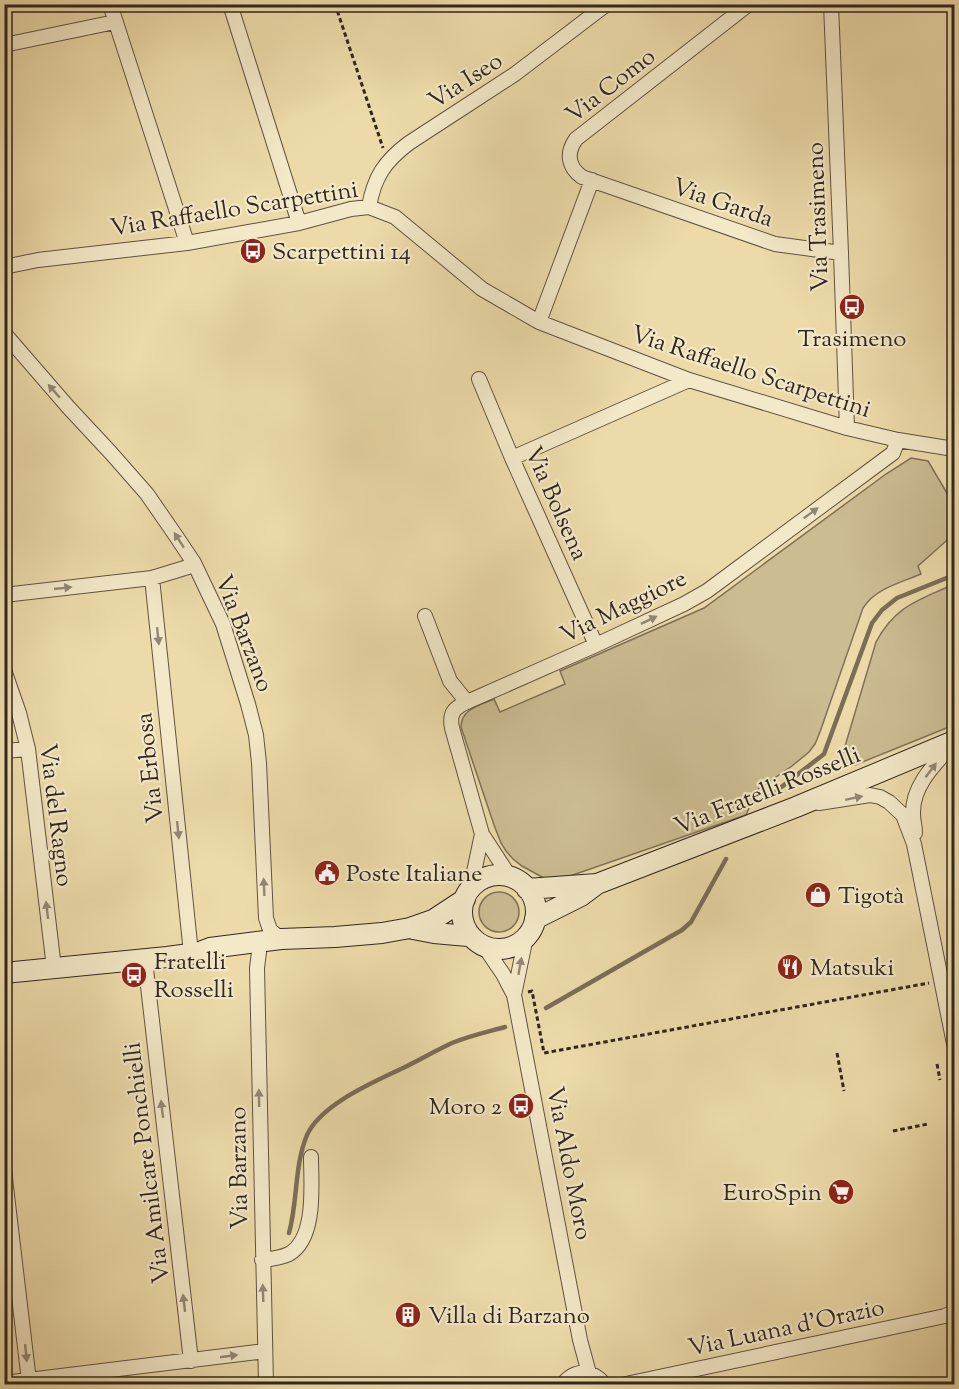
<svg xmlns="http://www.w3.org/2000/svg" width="959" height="1389" font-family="'Sorts Mill Goudy',serif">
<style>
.green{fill:#ccbc92;stroke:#7f715a;stroke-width:1.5}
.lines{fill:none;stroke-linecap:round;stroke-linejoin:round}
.stream{stroke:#7c6d57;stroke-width:4.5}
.street-casing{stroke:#605343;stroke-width:16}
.secondary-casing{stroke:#322621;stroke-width:22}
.path{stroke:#322621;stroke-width:3;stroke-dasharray:4.5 3;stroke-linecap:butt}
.street{stroke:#f3e8c7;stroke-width:14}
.secondary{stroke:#f3e8c7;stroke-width:20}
.oneway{fill:#928774}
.labels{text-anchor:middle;stroke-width:4.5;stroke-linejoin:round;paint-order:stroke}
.street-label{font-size:24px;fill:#322621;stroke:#f3e8c7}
.poi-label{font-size:24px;fill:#322621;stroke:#f3e8c7;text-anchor:start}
</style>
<rect width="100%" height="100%" fill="#ecdba9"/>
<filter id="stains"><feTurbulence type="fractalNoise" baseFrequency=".00333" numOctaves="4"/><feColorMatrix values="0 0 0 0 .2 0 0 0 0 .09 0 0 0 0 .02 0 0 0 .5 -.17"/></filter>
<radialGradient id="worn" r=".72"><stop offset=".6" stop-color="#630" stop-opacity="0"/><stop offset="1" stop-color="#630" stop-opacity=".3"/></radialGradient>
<path class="green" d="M911 458 928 461 954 505V534L918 566 921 574C900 583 876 588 863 608L820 732 815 744 809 752 792 766 757 790 746 815 570 876 550 880 542 877 522 866 513 859 506 851 501 843 494 825 461 727C461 709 480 705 494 699L500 712 565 684 560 671 704 608 886 474Z
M954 584V725L855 765 847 766 840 763 876 642C896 605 918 601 954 584Z
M479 912a20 20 0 1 1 40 0a20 20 0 1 1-40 0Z"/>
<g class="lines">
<path class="stream" d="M766 799 824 754 872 623 882 610 897 598 954 575
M546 1008 682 930 691 922 726 859
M289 1233C298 1201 294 1166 307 1135 321 1104 374 1082 403 1068 419 1060 435 1051 452 1043 469 1036 487 1032 505 1027"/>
<g class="street-casing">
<path id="street" d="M110 4 187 243
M230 4 299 223
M749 4 576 139C566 153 568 167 582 177L775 244 841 253
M831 4 841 253 847 428
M4 45 115 22
M369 207C374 177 385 161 409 143L515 74 607 4
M4 267 38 260 187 243 299 223 351 209 369 207 395 217 482 289 539 322 689 380 847 428 898 440 954 449
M539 322 592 180
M4 333 69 408 111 453 147 494 176 536 194 563 223 624 248 704 256 735 259 763 266 918 270 930 281 939
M479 379 512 458 596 645
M512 458 689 380
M152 578 191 953
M4 595 152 578 188 567 194 563
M425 616 450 681 467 702
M4 670 19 713 28 749 54 968
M4 751 28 749
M819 803 870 795 880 797 889 802 903 815 914 844 954 1044
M915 833C915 826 913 821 913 814 912 785 936 763 954 743
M510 877 482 834 452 728C449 713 454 708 467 702L596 645 684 604 707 591 893 453 898 440
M474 885V872L482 834
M484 946 503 974 514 995 580 1340 589 1373
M259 952 257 968 266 1384
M145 960 191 1361
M514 995 526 937
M4 1170 29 1381
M262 1260C272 1259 281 1258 289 1254 317 1238 311 1183 311 1157
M4 1383 265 1351
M563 1384C575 1369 592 1369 604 1384
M626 1384 945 1316 954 1312"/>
</g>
<g class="secondary-casing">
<path id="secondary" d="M462 912a37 37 0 1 1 74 0a37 37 0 1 1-74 0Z
M527 889 597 884
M535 919 581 896 597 884 796 807 954 741
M413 929 434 933 468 936 473 938
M4 973 167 957 197 953 210 948 281 939 335 937 382 933 410 928 433 920 465 899"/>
</g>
<path class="path" d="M335 4 383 148
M528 992 532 991 544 1053 929 983
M837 1053 844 1091
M937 1064 940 1080
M893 1131 928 1124"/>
<use href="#street" class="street"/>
<use href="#secondary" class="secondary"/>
</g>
<defs><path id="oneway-solid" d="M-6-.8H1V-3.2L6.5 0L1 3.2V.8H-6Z" transform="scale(1.5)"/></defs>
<g class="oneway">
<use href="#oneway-solid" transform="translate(54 391) rotate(-131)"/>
<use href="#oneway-solid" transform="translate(811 513) rotate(-36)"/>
<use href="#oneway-solid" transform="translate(179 540) rotate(-123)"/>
<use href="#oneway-solid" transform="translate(63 588) rotate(-6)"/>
<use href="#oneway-solid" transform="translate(649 620) rotate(-26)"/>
<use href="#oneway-solid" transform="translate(158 636) rotate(84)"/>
<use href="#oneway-solid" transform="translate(931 770) rotate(-53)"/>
<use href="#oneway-solid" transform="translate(854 798) rotate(-12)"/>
<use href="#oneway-solid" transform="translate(178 830) rotate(84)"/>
<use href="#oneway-solid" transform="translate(264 887) rotate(-93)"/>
<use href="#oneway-solid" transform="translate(47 910) rotate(-97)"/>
<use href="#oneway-solid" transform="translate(520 966) rotate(-80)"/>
<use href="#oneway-solid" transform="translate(259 1098) rotate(-91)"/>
<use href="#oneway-solid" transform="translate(162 1109) rotate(-97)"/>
<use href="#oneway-solid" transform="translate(263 1293) rotate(-92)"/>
<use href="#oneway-solid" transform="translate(184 1303) rotate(-97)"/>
<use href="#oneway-solid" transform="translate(26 1353) rotate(84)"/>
<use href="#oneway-solid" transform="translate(229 1356) rotate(-8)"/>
</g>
<defs>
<g id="bus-disc" transform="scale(1.35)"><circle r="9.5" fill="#8f2418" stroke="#f3e8c7"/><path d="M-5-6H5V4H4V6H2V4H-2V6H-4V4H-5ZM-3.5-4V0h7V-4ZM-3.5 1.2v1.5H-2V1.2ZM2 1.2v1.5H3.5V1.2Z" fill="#fff"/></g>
<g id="civic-disc" transform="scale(1.35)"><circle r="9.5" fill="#8f2418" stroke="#f3e8c7"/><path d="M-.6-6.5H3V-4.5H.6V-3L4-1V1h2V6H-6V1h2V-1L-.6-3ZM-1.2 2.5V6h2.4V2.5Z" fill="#fff"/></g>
<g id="shop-disc" transform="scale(1.35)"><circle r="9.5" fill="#8f2418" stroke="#f3e8c7"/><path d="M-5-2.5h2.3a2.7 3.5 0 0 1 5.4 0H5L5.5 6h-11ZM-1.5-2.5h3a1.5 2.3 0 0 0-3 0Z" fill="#fff"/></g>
<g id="restaurant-disc" transform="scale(1.35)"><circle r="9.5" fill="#8f2418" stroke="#f3e8c7"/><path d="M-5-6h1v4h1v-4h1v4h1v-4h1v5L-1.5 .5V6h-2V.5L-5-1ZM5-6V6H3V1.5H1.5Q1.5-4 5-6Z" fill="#fff"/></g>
<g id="supermarket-disc" transform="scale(1.35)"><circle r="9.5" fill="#8f2418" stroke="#f3e8c7"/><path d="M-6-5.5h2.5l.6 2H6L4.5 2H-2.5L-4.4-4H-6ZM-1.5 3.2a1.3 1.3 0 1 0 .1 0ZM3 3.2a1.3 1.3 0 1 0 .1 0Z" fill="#fff"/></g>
<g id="building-disc" transform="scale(1.35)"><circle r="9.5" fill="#8f2418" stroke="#f3e8c7"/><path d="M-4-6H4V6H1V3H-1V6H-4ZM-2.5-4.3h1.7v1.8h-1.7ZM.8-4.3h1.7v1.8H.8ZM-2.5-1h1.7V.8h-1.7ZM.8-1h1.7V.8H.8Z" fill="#fff"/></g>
</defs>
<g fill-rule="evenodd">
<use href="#bus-disc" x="253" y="251"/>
<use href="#bus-disc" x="852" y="307"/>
<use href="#civic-disc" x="327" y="873"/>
<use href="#shop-disc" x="818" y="895"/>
<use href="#restaurant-disc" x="790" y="967"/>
<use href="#bus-disc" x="134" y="975"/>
<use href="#bus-disc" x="521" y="1106"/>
<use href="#supermarket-disc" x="841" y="1192"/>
<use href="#building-disc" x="408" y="1315"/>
</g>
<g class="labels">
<g class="street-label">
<text transform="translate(465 80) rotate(-33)" y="8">Via Iseo</text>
<text transform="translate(610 85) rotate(-38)" y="8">Via Como</text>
<text transform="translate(723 202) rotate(19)" y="8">Via Garda</text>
<text transform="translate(234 208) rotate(-9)" y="8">Via Raffaello Scarpettini</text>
<text transform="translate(817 217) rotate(-92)" y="8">Via Trasimeno</text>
<text transform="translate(751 371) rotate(18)" y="8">Via Raffaello Scarpettini</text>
<text transform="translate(557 503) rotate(66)" y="8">Via Bolsena</text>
<text transform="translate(623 606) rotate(-26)" y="8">Via Maggiore</text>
<text transform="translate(245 633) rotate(69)" y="8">Via Barzano</text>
<text transform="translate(149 768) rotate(-96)" y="8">Via Erbosa</text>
<text transform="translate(767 790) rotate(-22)" y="8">Via Fratelli Rosselli</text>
<text transform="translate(57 815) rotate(83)" y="8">Via del Ragno</text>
<text transform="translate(146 1163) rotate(-97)" y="8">Via Amilcare Ponchielli</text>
<text transform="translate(570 1163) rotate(79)" y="8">Via Aldo Moro</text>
<text transform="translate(238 1168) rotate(-91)" y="8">Via Barzano</text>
<text transform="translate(786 1327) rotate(-12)" y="8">Via Luana d'Orazio</text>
</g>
<g class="poi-label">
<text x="272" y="259">Scarpettini 14</text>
<text x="852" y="346" text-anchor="middle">Trasimeno</text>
<text x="346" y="881">Poste Italiane</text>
<text x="838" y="903">Tigotà</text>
<text x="154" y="969">Fratelli<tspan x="154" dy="28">Rosselli</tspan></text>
<text x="810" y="975">Matsuki</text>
<text x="502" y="1114" text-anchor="end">Moro 2</text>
<text x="822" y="1200" text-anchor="end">EuroSpin</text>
<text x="428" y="1323">Villa di Barzano</text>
</g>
</g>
<rect width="959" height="1389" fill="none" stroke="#ecdba9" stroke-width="24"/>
<rect x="6" y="6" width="947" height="1377" fill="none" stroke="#322621" stroke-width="3"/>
<rect x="12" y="12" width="935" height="1365" fill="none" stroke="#322621" stroke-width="1.5"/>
<rect width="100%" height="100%" filter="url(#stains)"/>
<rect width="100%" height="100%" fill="url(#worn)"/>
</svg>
